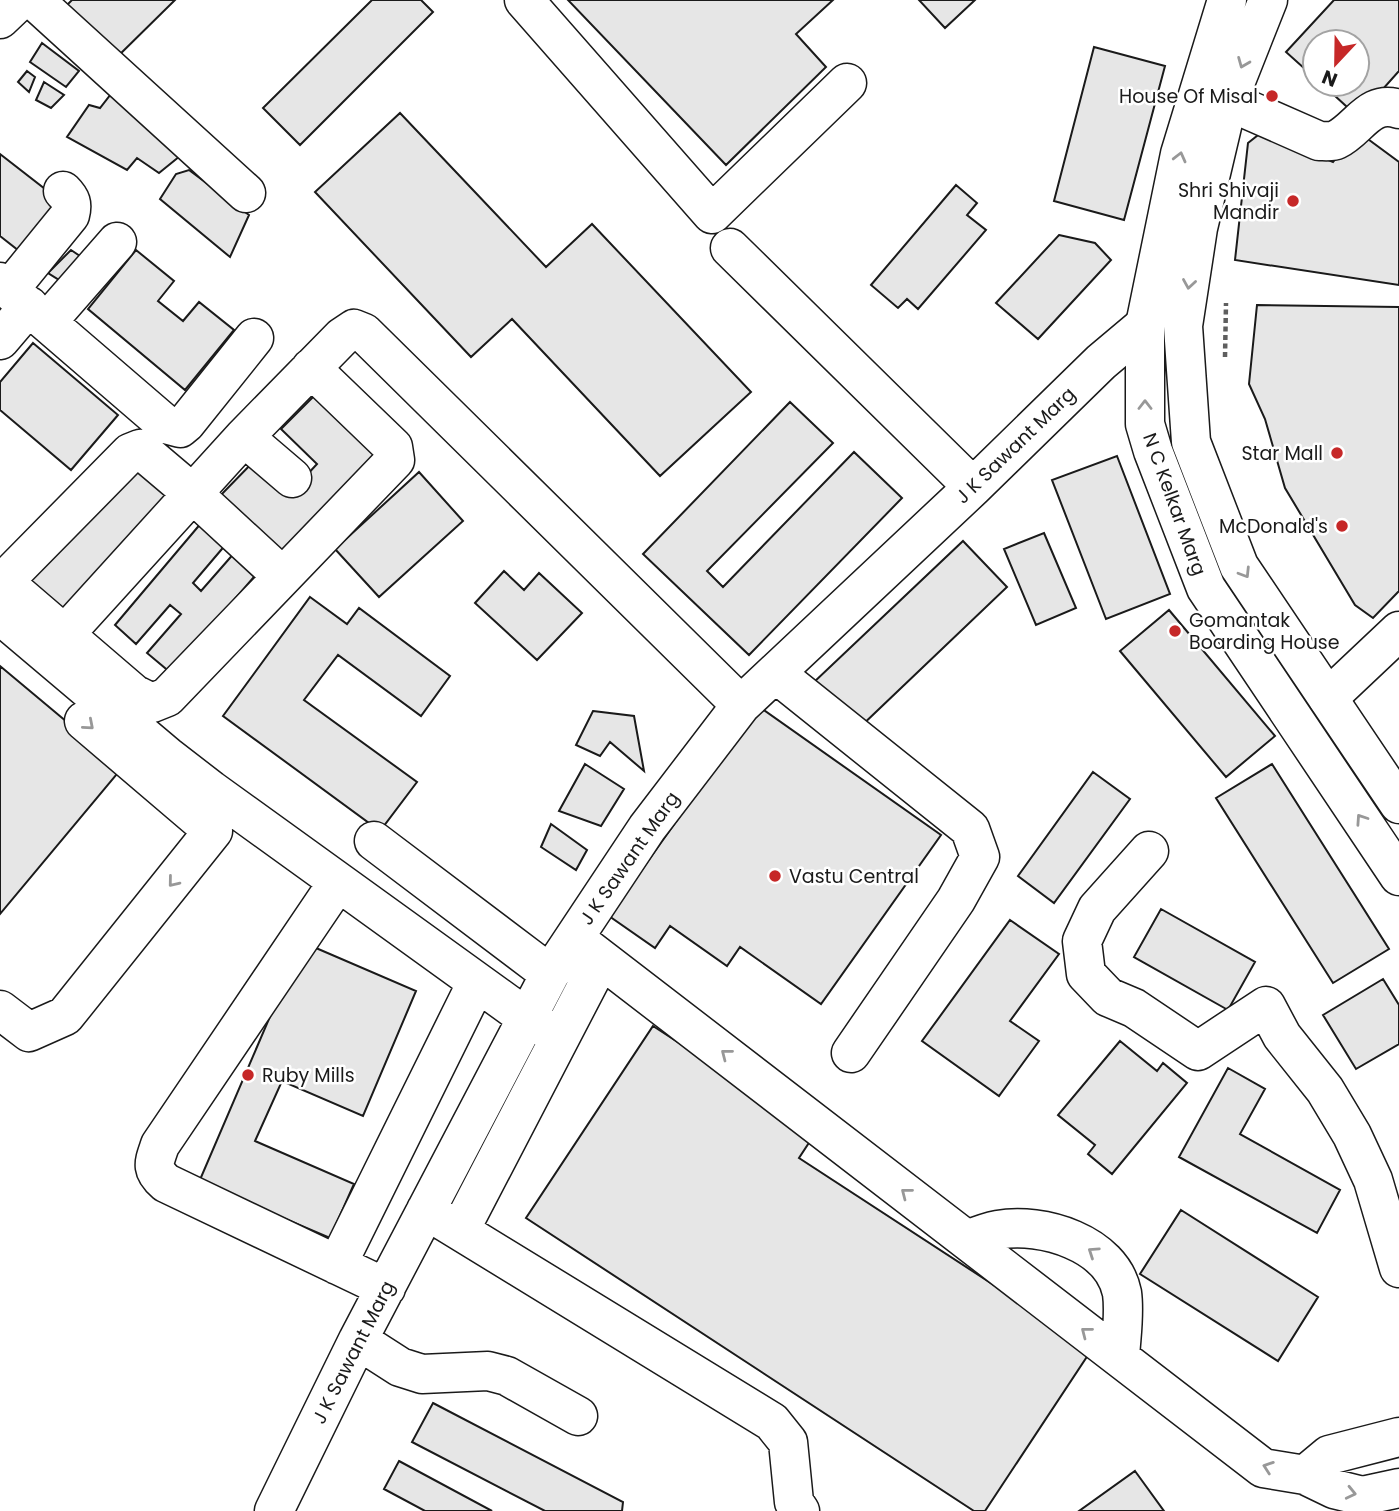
<svg xmlns="http://www.w3.org/2000/svg" width="1399" height="1511" font-family="Poppins,sans-serif">
<style>
.building{fill:#e6e6e6;stroke:#1a1a1a;stroke-width:2}
.lines{fill:none;stroke-linecap:round;stroke-linejoin:round}
.minor-casing{stroke:#1a1a1a;stroke-width:41}
.major-casing{stroke:#1a1a1a;stroke-width:41}
.path{stroke:#5f5f5f;stroke-width:4.5;stroke-dasharray:5 3.5;stroke-linecap:butt}
.minor{stroke:#fff;stroke-width:38}
.major{stroke:#fff;stroke-width:38}
.oneway{stroke:#989898}
.poi-dot{fill:#c62828;stroke:#fff;stroke-width:2.5}
.labels{text-anchor:middle;stroke-width:5;stroke-linejoin:round;paint-order:stroke}
.poi-label{font-size:19px;fill:#1a1a1a;stroke:#fff;text-anchor:end}
.street-label{font-size:19px;fill:#1a1a1a;stroke:#fff}
</style>
<rect width="100%" height="100%" fill="#fff"/>
<path class="building" d="M72 0H175L111 63 60 12Z
M372 0H421L433 12 300 145 263 108Z
M568 0H833L796 34 826 67 726 165Z
M919 0H975L945 28Z
M1334 0H1399V71L1358 117 1322 84H1357V42H1315V78L1286 52Z
M42 43 79 71 66 87 30 62Z
M1094 47 1165 66 1124 220 1054 201Z
M27 71 35 77 29 92 18 82Z
M44 82 64 95 51 108 36 100Z
M111 94 180 156 159 173 137 158 127 170 67 137 89 105 100 108Z
M400 113 546 267 592 224 751 392 660 476 512 319 471 357 315 192Z
M1357 131 1399 162V285L1235 260 1248 143 1262 132 1333 162Z
M0 154 63 203 23 254 0 236Z
M189 170 249 215 230 257 160 199 176 174Z
M956 185 977 203 967 215 986 230 918 309 907 299 898 308 871 285Z
M1059 235 1095 243 1111 260 1038 339 996 303Z
M71 250 80 256 64 283 48 273Z
M136 250 174 281 158 301 183 321 199 302 234 330 185 390 88 309Z
M1257 305 1399 307V591L1373 618 1355 605 1285 488 1265 419 1249 384Z
M33 343 118 415 71 470 0 410V382Z
M318 392 383 455 276 562 217 499 258 457 292 491 317 464 281 429Z
M790 402 833 443 707 571 723 587 854 452 902 498 749 655 643 554Z
M1117 456 1170 594 1106 619 1052 480Z
M132 458 170 493 64 613 29 582Z
M419 472 463 521 379 597 335 549Z
M202 522 227 543 193 583 201 591 236 551 259 571 171 673 147 653 181 614 170 605 136 644 115 625Z
M1044 533 1076 608 1036 625 1004 549Z
M963 541 1007 587 857 730 813 683Z
M504 571 524 590 539 573 582 613 537 660 475 603Z
M310 597 347 624 359 608 450 676 421 716 338 655 304 700 417 782 380 831 223 716Z
M1169 610 1275 736 1226 777 1120 651Z
M0 666 122 768 0 914Z
M758 706 941 835 821 1004 740 947 727 966 670 926 655 948 609 916Z
M593 711 634 716 644 771 610 742 600 756 576 745Z
M585 764 624 789 601 826 559 811Z
M1272 764 1389 949 1333 983 1216 798Z
M1093 772 1130 799 1054 903 1018 876Z
M551 824 587 850 576 870 541 847Z
M1161 909 1255 962 1228 1010 1134 957Z
M1010 920 1059 954 1010 1021 1039 1041 999 1096 922 1041Z
M302 942 416 991 363 1116 282 1081 255 1141 354 1184 330 1238 199 1182Z
M1383 979 1399 1005V1044L1356 1069 1323 1015Z
M653 1026 816 1132 799 1158 1092 1349 985 1511H974L526 1218Z
M1120 1041 1157 1071 1163 1063 1187 1083 1112 1174 1088 1154 1095 1145 1058 1115Z
M1228 1068 1265 1089 1240 1134 1340 1190 1317 1233 1179 1157Z
M1181 1210 1318 1297 1278 1361 1140 1274Z
M433 1403 623 1502 622 1511H545L412 1442Z
M399 1461 492 1511H425L384 1489Z
M1135 1471 1164 1511H1079Z"/>
<g class="lines">
<g class="minor-casing">
<path id="minor" d="M34 0 246 193
M524 0 712 214 847 83
M1228 101 1319 141C1324 141 1332 142 1336 140 1359 129 1369 99 1399 109
M730 248 973 487
M0 282 165 424 180 428 186 423 254 338
M9 290 70 215C73 204 71 199 63 191
M47 322 117 242
M0 340 29 306
M244 437 292 478
M282 576 192 493 140 449 130 453 12 573 9 581 14 591 134 694 152 703 167 697 395 460 393 447 311 368
M0 615 167 756 211 790 527 1018 561 1036
M65 634 244 437 342 337 354 329 364 333 741 705
M775 673 970 829 980 857 956 900 851 1053
M1328 698 1399 631
M374 841 550 974
M1149 851 1097 909 1082 941 1086 974 1108 997 1134 1008 1198 1051 1266 1006 1282 1036 1325 1090 1352 1135 1373 1180 1399 1268
M338 882 160 1145C154 1163 150 1169 166 1183L386 1288
M574 938 1263 1468 1305 1475 1329 1455 1399 1437
M0 1010 29 1032 65 1016 213 831 84 721
M426 1210 772 1422 788 1442 794 1502 800 1511
M460 1230 601 959
M967 1240C977 1236 987 1232 998 1230 1042 1222 1112 1243 1122 1293 1125 1314 1121 1337 1120 1358
M337 1265 477 982
M358 1340 400 1367 422 1374 488 1371 507 1376 578 1416
M1305 1475 1334 1489 1362 1496 1399 1488
M274 1511 358 1340 550 974 647 828 741 705 973 487 1101 362 1145 325"/>
</g>
<g class="major-casing">
<path id="major" d="M1227 0 1180 154 1145 325V424L1153 451 1206 588 1399 876
M1268 0 1228 101 1198 228 1183 326 1191 442 1239 566 1399 804
M0 19 20 0"/>
</g>
<path class="path" d="M1225 357 1226 303"/>
<use href="#minor" class="minor"/>
<use href="#major" class="major"/>
</g>
<defs><path id="oneway-chevron" d="M-2-3.5L2.5 0L-2 3.5" fill="none" stroke-width="1.6" stroke-linecap="round" stroke-linejoin="round" transform="scale(1.75)"/></defs>
<g class="oneway">
<use href="#oneway-chevron" transform="translate(1243 63) rotate(112)"/>
<use href="#oneway-chevron" transform="translate(1180 157) rotate(-76)"/>
<use href="#oneway-chevron" transform="translate(1189 284) rotate(99)"/>
<use href="#oneway-chevron" transform="translate(1145 405) rotate(-90)"/>
<use href="#oneway-chevron" transform="translate(1245 573) rotate(58)"/>
<use href="#oneway-chevron" transform="translate(89 725) rotate(41)"/>
<use href="#oneway-chevron" transform="translate(1361 819) rotate(-124)"/>
<use href="#oneway-chevron" transform="translate(173 882) rotate(129)"/>
<use href="#oneway-chevron" transform="translate(726 1054) rotate(-142)"/>
<use href="#oneway-chevron" transform="translate(906 1193) rotate(-142)"/>
<use href="#oneway-chevron" transform="translate(1093 1252) rotate(-146)"/>
<use href="#oneway-chevron" transform="translate(1086 1332) rotate(-142)"/>
<use href="#oneway-chevron" transform="translate(1268 1467) rotate(-161)"/>
<use href="#oneway-chevron" transform="translate(1351 1493) rotate(13)"/>
</g>
<g class="poi-dot">
<circle cx="1272" cy="96" r="7"/>
<circle cx="1293" cy="201" r="7"/>
<circle cx="1337" cy="453" r="7"/>
<circle cx="1342" cy="526" r="7"/>
<circle cx="1175" cy="631" r="7"/>
<circle cx="775" cy="876" r="7"/>
<circle cx="248" cy="1075" r="7"/>
</g>
<g class="labels">
<g class="poi-label">
<text x="1258" y="103">House Of Misal</text>
<text x="1279" y="197">Shri Shivaji<tspan x="1279" dy="22">Mandir</tspan></text>
<text x="1323" y="460">Star Mall</text>
<text x="1328" y="533">McDonald's</text>
<text x="1189" y="627" text-anchor="start">Gomantak<tspan x="1189" dy="22">Boarding House</tspan></text>
<text x="789" y="883" text-anchor="start">Vastu Central</text>
<text x="262" y="1082" text-anchor="start">Ruby Mills</text>
</g>
<g class="street-label">
<text transform="translate(1015 445) rotate(-44)" y="7">J K Sawant Marg</text>
<text transform="translate(1175 504) rotate(70)" y="7">N C Kelkar Marg</text>
<text transform="translate(629 858) rotate(-55)" y="7">J K Sawant Marg</text>
<text transform="translate(353 1352) rotate(-63)" y="7">J K Sawant Marg</text>
</g>
</g>
<g transform="translate(1336 63) rotate(202)"><circle r="33" fill="#ffffff" stroke="#a3a3a3" stroke-width="2"/>
<path d="M0-5L12 26L0 18L-12 26Z" fill="#c62828"/>
<text y="-10" font-size="19" font-weight="bold" text-anchor="middle" fill="#1a1a1a">N</text>
</g>
</svg>
